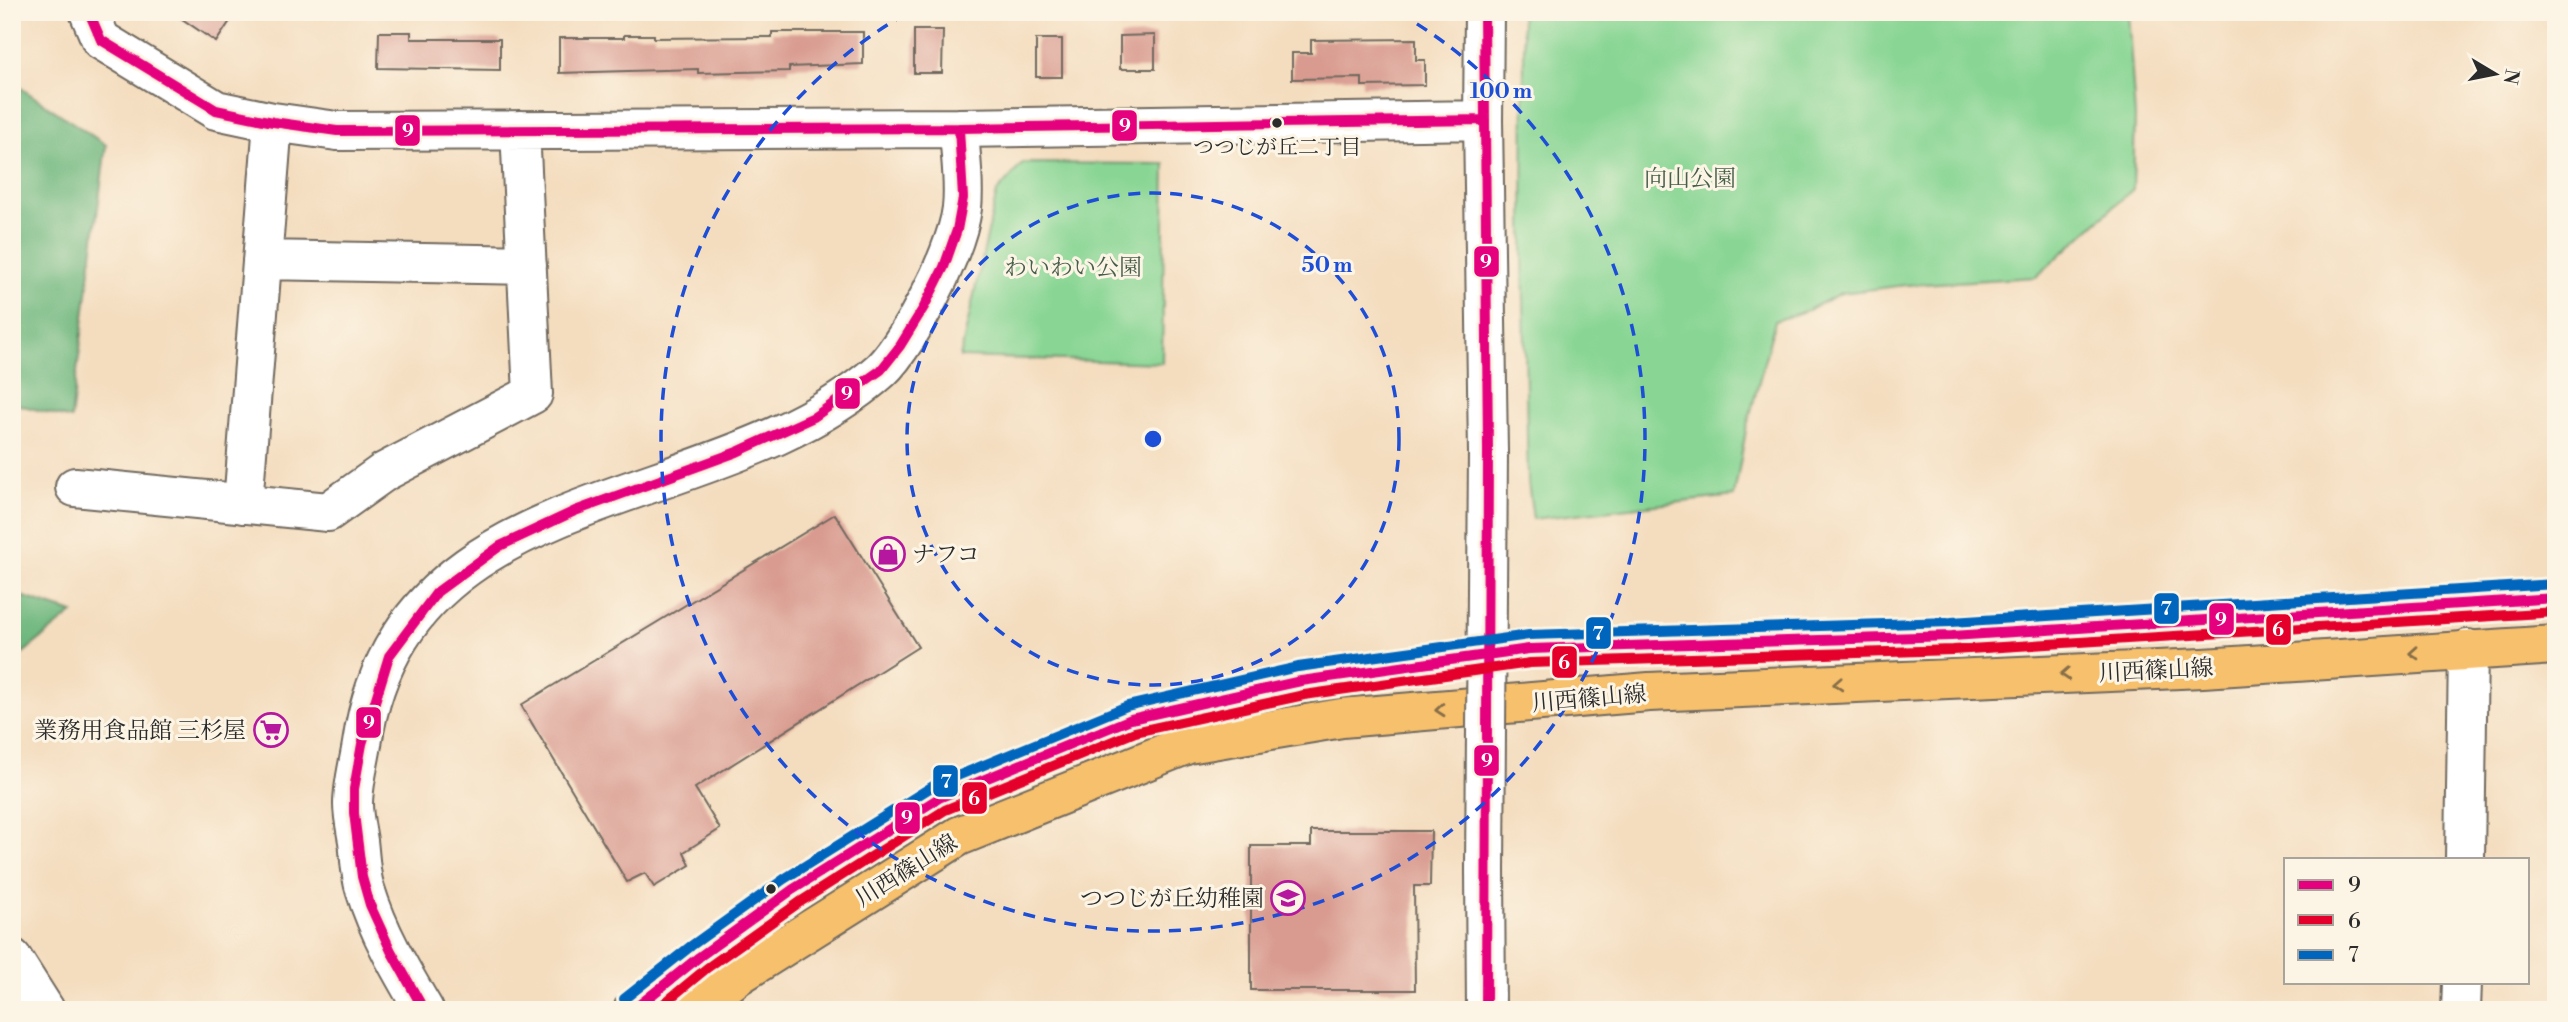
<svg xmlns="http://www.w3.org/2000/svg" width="2568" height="1022" font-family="'Libre Bodoni','Noto Serif JP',serif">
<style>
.green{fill:#89d694;stroke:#5a8060;stroke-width:2}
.forest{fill:#6eb77e;stroke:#4c7154;stroke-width:2}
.building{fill:#d99b90}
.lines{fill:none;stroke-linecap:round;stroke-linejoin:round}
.minor-casing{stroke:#71695f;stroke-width:42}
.major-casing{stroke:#71695f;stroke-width:42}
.minor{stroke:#fff;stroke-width:38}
.major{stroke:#f7c06c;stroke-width:38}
.minor-bridge-casing{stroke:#71695f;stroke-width:42;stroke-linecap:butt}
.minor-bridge{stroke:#fff;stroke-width:38}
.bus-1-casing{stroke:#fcf5e5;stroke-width:16}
.bus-2-casing{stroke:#fcf5e5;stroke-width:16}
.bus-3-casing{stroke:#fcf5e5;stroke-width:16}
.bus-1{stroke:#e5007d;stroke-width:10}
.bus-2{stroke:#e4002b;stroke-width:10}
.bus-3{stroke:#0065bd;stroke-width:10}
.oneway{stroke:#876e48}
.ring{fill:none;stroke:#1d4ed8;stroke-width:3.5;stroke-dasharray:12 9}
.bus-dot{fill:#2b2b2b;stroke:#fcf5e5;stroke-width:2.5}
.labels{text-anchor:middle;stroke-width:6;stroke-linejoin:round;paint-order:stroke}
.bus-label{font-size:21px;fill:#2b2b2b;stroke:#fcf5e5}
.park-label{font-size:23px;fill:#475e4a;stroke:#fcf5e5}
.poi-label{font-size:23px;fill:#2b2b2b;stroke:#fcf5e5;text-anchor:end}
.street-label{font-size:23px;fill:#2b2b2b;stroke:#fcf5e5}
.centre{fill:#1d4ed8;stroke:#fcf5e5;stroke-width:3.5}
.ring-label{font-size:21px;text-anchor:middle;font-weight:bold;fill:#1d4ed8;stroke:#fcf5e5;stroke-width:6;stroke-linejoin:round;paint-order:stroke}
.line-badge{stroke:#fcf5e5;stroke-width:2.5}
.badge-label{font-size:19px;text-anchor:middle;font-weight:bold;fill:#fff}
</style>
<rect width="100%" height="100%" fill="#fcf5e5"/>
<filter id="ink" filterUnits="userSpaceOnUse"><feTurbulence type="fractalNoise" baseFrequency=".0143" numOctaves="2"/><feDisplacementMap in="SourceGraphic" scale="14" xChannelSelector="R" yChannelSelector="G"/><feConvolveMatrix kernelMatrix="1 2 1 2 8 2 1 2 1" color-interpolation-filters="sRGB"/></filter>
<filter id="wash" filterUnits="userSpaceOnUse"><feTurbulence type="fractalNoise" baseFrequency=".00686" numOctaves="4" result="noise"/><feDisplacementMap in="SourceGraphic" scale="28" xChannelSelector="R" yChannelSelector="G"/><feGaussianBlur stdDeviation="1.57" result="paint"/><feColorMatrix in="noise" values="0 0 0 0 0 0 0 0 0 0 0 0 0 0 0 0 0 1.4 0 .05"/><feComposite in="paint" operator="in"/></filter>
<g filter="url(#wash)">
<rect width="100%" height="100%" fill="#f4ddbf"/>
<path class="green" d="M1521 12H2128L2135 117 2133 189 2036 277 1906 285 1841 293 1808 310 1775 321 1746 430 1734 496 1533 519 1528 482 1523 258 1524 49Z
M1023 163 1165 164 1162 363 960 357 997 192Z"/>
<path class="forest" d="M12 82 106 145 71 419 12 403Z
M12 593 73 613 12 662Z"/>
<g id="blocks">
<path class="building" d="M172 12H236L216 42Z
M914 30H943L942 73H914Z
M379 32H411V39H500V70L378 68Z
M772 32H863V64L789 67V71L698 73V69L559 73V38H624V35H654V38L764 37H772Z
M1155 35V69H1120V36Z
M1036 39H1062V77H1036Z
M1416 39V60H1425V85L1362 86V78L1292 79V53H1311V40Z
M835 514 918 647 695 788 720 829 684 852 690 865 654 887 645 873 627 882 521 705Z
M1311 831H1431L1430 886H1414L1415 990H1251V846H1311Z"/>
</g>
</g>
<g filter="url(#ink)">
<use href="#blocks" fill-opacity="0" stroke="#71695f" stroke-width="2"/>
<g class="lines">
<g class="minor-casing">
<path id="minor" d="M89 12 101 40 216 110 273 122 337 131 959 128 1483 120
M1484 12 1483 120 1488 452
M262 260 527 265
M75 487 328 512 384 472 533 394 520 130
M243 504 273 122
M2465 859 2468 649
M1485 870 1486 1010
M12 958 45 1010
M424 1010C401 971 378 932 365 889 360 874 360 856 358 841 356 829 353 816 353 804 353 785 359 763 362 744 401 474 718 517 881 370 897 355 918 319 928 299 941 275 959 234 962 208 965 182 960 154 959 128
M2461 1010 2462 982"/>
</g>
<g class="major-casing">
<path id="major" d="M633 1010 699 957 792 890 939 798 1131 719 1301 681 1529 649 1952 636 2556 598
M694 1010 737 976 959 836 1188 744 1342 718 1649 692 2203 668 2556 645"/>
</g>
<use href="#minor" class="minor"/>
<use href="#major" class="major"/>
<g class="minor-bridge-casing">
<path id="minor-bridge" d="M1485 870 1488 452"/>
</g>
<use href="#minor-bridge" class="minor-bridge"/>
<g class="bus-1-casing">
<path id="bus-1" d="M89 12 101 40 216 110 273 122 337 131 959 128 1483 120
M1484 12 1488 450 1486 1010
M424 1010 391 951 370 905 362 877 354 813V789L362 744 389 656 437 592 500 546 575 511 737 452 814 417 881 370 900 346 924 307 944 267 957 230 963 198 959 128
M633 1010 699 957 792 890 939 798 1131 719 1301 681 1529 649 1952 636 2556 598"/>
</g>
<g class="bus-2-casing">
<path id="bus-2" d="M656 1010 707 968 800 902 945 810 1135 732 1304 695 1530 663 1953 650 2556 612"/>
</g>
<g class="bus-3-casing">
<path id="bus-3" d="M624 999 691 946 784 879 933 786 1127 706 1298 667 1529 635 1951 622 2555 584"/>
</g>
<use href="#bus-1" class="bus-1"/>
<use href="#bus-2" class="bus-2"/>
<use href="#bus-3" class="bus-3"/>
</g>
<defs><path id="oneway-chevron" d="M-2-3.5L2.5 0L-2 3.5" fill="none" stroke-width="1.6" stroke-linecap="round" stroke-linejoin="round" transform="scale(1.75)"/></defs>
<g class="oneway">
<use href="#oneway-chevron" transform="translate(2414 653) rotate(176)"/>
<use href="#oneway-chevron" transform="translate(2065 674) rotate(177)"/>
<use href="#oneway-chevron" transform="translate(1838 684) rotate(177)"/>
<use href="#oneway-chevron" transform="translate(1440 710) rotate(175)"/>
</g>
</g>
<g class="ring">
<circle cx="1153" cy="439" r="246"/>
<path d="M1399 13A492 492 0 1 1 907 13"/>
</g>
<defs>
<g id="shop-ring" transform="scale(1.75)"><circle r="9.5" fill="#fcf5e5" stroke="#b5179e" stroke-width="1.5"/><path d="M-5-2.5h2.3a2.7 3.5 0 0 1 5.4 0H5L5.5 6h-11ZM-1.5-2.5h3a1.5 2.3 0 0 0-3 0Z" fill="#b5179e"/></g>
<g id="supermarket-ring" transform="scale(1.75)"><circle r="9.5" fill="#fcf5e5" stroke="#b5179e" stroke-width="1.5"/><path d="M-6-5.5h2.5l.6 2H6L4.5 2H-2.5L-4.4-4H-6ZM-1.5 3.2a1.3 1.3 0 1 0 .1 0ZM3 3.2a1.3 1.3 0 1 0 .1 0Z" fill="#b5179e"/></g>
<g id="school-ring" transform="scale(1.75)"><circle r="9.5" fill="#fcf5e5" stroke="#b5179e" stroke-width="1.5"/><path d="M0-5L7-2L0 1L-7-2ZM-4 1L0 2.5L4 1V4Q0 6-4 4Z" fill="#b5179e"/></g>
</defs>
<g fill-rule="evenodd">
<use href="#shop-ring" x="888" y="554"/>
<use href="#supermarket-ring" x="271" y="730"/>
<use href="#school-ring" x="1288" y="898"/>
</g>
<g class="bus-dot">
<circle cx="1277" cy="123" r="6"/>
<circle cx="771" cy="889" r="6"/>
</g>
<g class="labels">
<g class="bus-label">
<text x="1277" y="154">つつじが丘二丁目</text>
</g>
<g class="park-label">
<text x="1690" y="186">向山公園</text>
<text x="1073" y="275">わいわい公園</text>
</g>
<g class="poi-label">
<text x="912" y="562" text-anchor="start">ナフコ</text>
<text x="246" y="738">業務用食品館 三杉屋</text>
<text x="1264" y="906">つつじが丘幼稚園</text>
</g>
<g class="street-label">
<text transform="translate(2156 670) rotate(-3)" y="8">川西篠山線</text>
<text transform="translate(1589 698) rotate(-5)" y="8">川西篠山線</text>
<text transform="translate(906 870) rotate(-32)" y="8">川西篠山線</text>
</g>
</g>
<circle cx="1153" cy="439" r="10" class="centre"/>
<g class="ring-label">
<text x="1501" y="98">100 m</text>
<text x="1327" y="272">50 m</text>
</g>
<g class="line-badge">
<rect x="1111" y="109" width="27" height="33" rx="7" fill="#e5007d"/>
<rect x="394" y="114" width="27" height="33" rx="7" fill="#e5007d"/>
<rect x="1473" y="245" width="27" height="33" rx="7" fill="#e5007d"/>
<rect x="834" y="377" width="27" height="33" rx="7" fill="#e5007d"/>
<rect x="2153" y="592" width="27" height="33" rx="7" fill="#0065bd"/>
<rect x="2208" y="602" width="27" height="34" rx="7" fill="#e5007d"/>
<rect x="2265" y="613" width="27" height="33" rx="7" fill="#e4002b"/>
<rect x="1585" y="616" width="27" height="34" rx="7" fill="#0065bd"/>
<rect x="1551" y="645" width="27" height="34" rx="7" fill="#e4002b"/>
<rect x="355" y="706" width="27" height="33" rx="7" fill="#e5007d"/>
<rect x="1473" y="744" width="27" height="33" rx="7" fill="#e5007d"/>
<rect x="932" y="764" width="27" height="34" rx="7" fill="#0065bd"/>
<rect x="961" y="781" width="27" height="34" rx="7" fill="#e4002b"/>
<rect x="894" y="801" width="27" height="34" rx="7" fill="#e5007d"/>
</g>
<g class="badge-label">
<text x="1125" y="132">9</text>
<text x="408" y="137">9</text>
<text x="1486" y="268">9</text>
<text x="847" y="400">9</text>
<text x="2166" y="615">7</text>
<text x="2221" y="626">9</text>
<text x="2278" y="636">6</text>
<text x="1598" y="640">7</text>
<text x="1564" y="669">6</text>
<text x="369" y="729">9</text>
<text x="1487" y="767">9</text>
<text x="946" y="788">7</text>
<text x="974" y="805">6</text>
<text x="907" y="824">9</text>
</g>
<rect width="2568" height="1022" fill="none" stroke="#fcf5e5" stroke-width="42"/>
<rect x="2284" y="858" width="245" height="126" fill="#fcf5e5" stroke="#a8a49b" stroke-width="2"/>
<rect x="2298" y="880" width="35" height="10" fill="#e5007d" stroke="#a8a49b" stroke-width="2"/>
<text x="2348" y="892" font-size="21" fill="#2b2b2b">9</text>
<rect x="2298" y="915" width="35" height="10" fill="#e4002b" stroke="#a8a49b" stroke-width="2"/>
<text x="2348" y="928" font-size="21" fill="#2b2b2b">6</text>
<rect x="2298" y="950" width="35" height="10" fill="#0065bd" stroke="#a8a49b" stroke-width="2"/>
<text x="2348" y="962" font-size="21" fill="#2b2b2b">7</text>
<g transform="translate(2495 74) rotate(100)" stroke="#fcf5e5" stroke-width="5" paint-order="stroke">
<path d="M0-5L12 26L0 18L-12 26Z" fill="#2b2b2b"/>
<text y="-10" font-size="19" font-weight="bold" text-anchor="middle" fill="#2b2b2b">N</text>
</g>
</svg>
